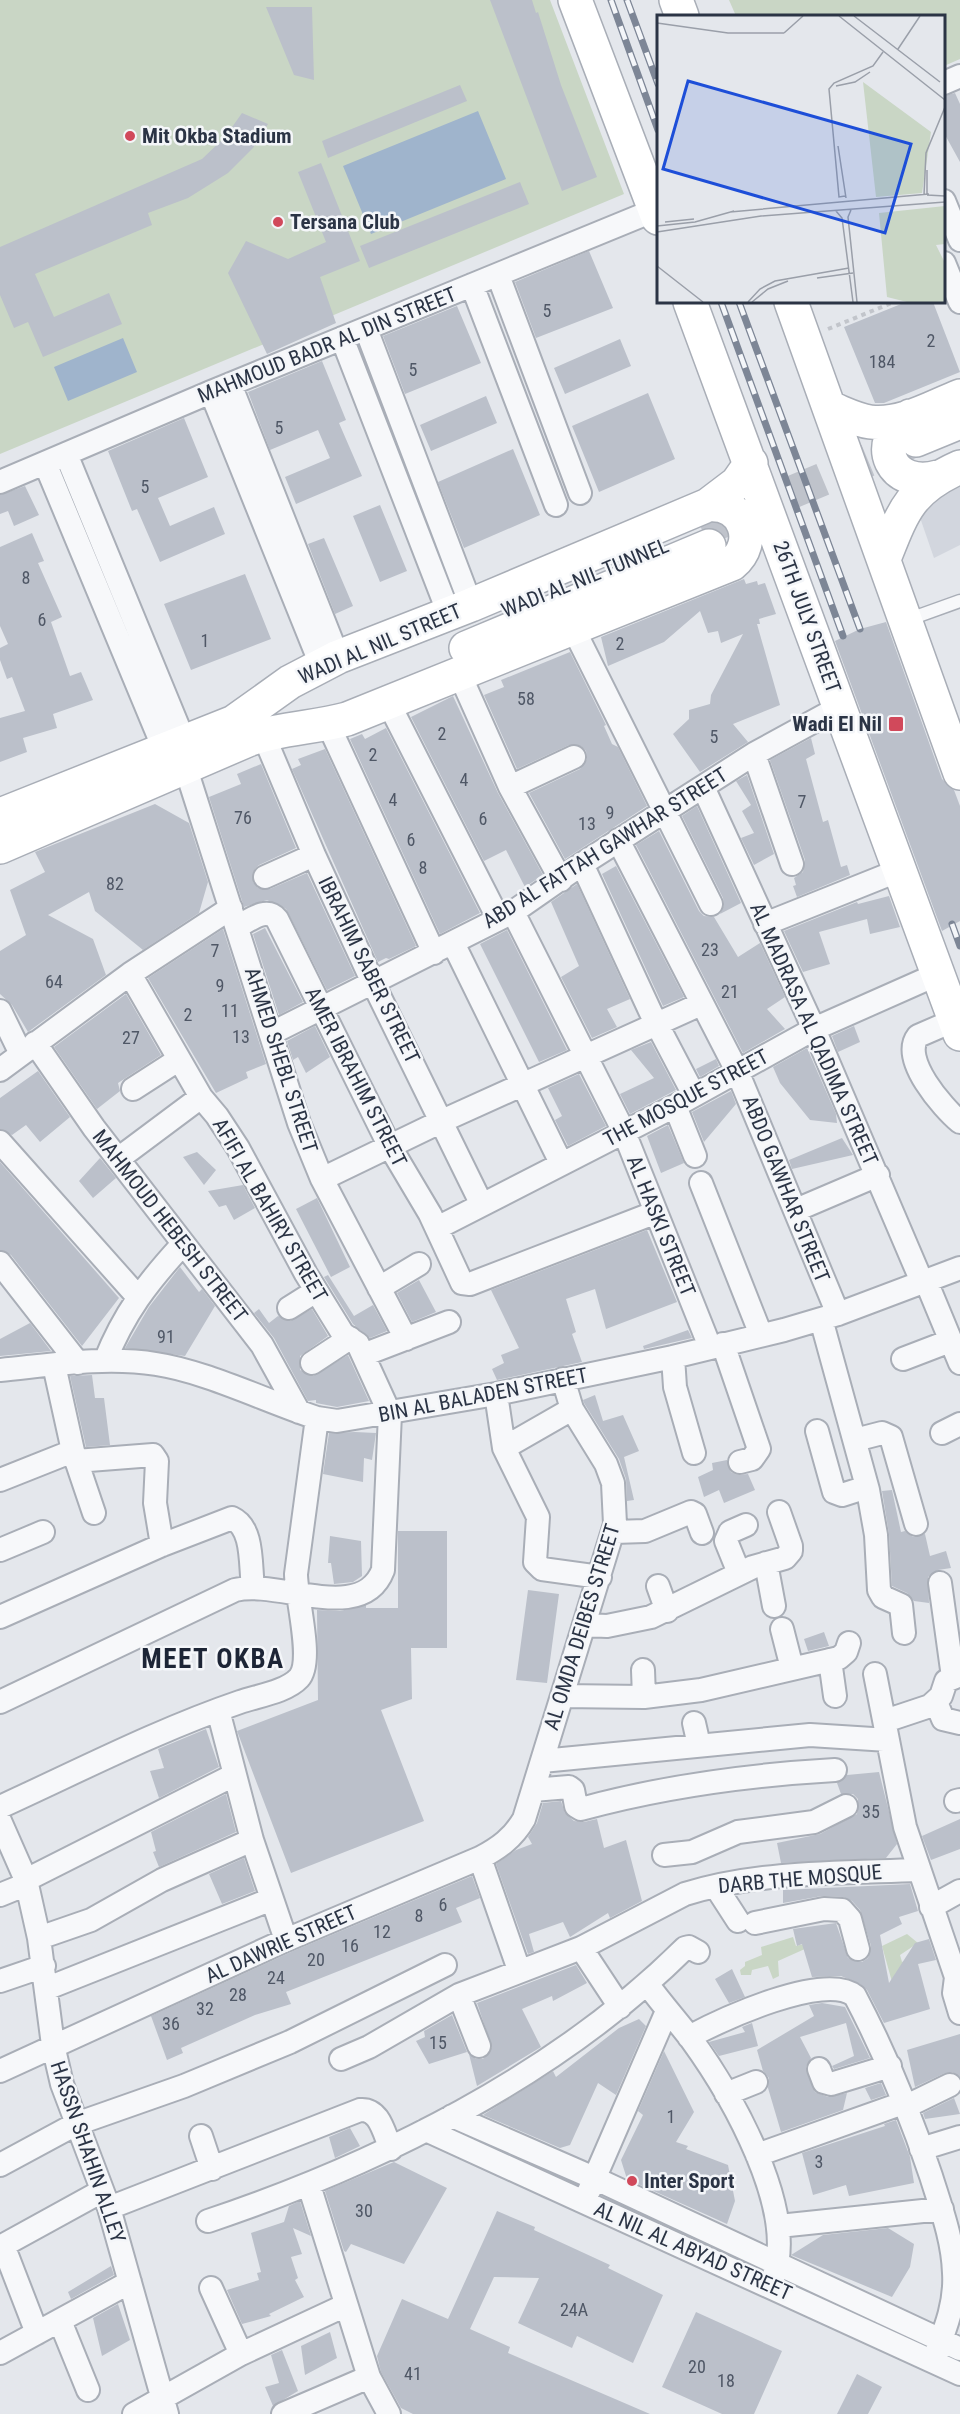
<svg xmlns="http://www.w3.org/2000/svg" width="960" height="2414" font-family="'Roboto Condensed',sans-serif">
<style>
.built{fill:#d2d6de}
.green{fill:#c9d6c5}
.water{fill:#9fb4cc}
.building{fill:#bbc0ca}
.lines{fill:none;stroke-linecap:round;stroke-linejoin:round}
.secondary-tunnel{stroke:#bfc3cb;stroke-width:33;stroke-dasharray:33 16;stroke-linecap:butt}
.lane-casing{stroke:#a9aeb7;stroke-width:15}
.street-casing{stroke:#a9aeb7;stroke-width:26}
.secondary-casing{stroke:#a9aeb7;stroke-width:36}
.path{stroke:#c2c5cb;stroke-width:4;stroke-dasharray:4.5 4.5;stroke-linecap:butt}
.lane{stroke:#f7f8fa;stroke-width:12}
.street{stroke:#f7f8fa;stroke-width:22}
.secondary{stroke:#fff;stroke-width:33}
.rail-casing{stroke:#7d8696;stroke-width:7}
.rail{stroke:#f4f6f9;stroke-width:4.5;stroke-dasharray:14;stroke-linecap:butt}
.poi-dot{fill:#d1495b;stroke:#f4f6f9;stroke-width:2}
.labels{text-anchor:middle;stroke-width:5;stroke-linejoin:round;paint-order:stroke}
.number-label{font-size:18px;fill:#4f5766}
.poi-label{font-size:21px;font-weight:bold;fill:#2b3445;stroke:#f4f6f9;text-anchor:start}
.street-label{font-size:21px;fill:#2b3445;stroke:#f4f6f9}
.district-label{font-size:27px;font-weight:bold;letter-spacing:1.5px;fill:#1d2536;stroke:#f4f6f9}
.inset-road{fill:none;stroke:#9a9fa9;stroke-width:1.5}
.view{fill:#1d4ed8;fill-opacity:0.15;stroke:#1d4ed8;stroke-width:3}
.inset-edge{fill:none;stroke:#2b3445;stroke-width:3}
</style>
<rect width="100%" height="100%" fill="#e4e7ec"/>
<path class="built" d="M960 479V545L934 558 916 506Z"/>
<path class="green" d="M0 0H550L624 194 0 454Z
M729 0H960V59L944 66V16H736Z
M907 1934 918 1943 900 1955 902 1962 912 1958 894 1989 882 1946Z
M793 1937 796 1946 815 1941 816 1944 778 1961 779 1976 773 1979 768 1966 752 1970 751 1975H741L740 1970 745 1966V1962L762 1955 761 1947Z"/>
<path class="water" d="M478 111 506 179 371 234 343 166Z
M123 338 137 372 68 401 54 367Z"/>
<path class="building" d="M490 0H532L536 13 538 12 561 85 597 177 562 191Z
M266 7H312L314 80 294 75Z
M460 85 467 101 328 158 322 141Z
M955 93 960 104V162L944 133V96Z
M242 113 268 124 253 148 228 173 188 198 148 213 152 225 35 274 54 317 109 293 122 324 43 357 28 322 14 328 0 295V247L202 159 225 137Z
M321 163 360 261 320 277 336 323 267 354 228 273 246 241 288 259 326 242 298 172Z
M520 182 529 204 369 268 360 246Z
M589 251 613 308 536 338 515 282Z
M906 302H933L960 372 884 403H875L844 327Z
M457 306 481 363 405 394 383 336Z
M620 339 631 366 565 394 554 368Z
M322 361 346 420 339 423 362 476 296 504 285 477 330 458 318 430 270 450 248 392Z
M648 393 675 459 599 492 572 426Z
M486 396 497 423 431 451 420 425Z
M184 418 208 477 158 498 170 526 214 507 225 534 160 562 137 509 132 511 108 451Z
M513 449 540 515 464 548 438 482Z
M25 486 39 515 14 526 8 511 0 514V495Z
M380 505 407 571 380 582 353 516Z
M32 533 44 561 38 563 62 617 51 622 70 676 81 672 93 700 53 714 57 728 23 738 27 752 0 762V718L25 711 12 677 7 679 0 660V648L8 644 0 626V547Z
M324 538 353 606 335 614 308 544Z
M245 574 271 639 191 670 164 604Z
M744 579 746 584 757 581 758 585 765 583 776 614 759 619 760 624H757L780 705 733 724 748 742 700 772 673 734 689 719V710L710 704 711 695 743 634 721 643 718 631 708 633 700 611 664 642 608 666 601 637Z
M886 622 942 779 954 790 960 806V921L942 931 835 641 860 629Z
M570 652 606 725 604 726 612 744 618 747 647 806 565 859 529 793 580 769 587 759 586 751 581 746 569 745 517 769 484 695 504 687 501 680Z
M453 696 498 793 543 875 525 887 506 850 484 861 411 717Z
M386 728 480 913 440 934 350 739 362 734 365 739Z
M811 738 815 754 806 759 823 822 828 820 841 867 847 865 850 875 797 897 793 886 796 885 794 878 803 872 805 860 770 760Z
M325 749 416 946 389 959 386 958 378 962 292 769 301 765 298 759Z
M261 764 296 848 259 865 254 870 253 882 258 888 270 889 307 873 355 976 327 990 286 909 267 900 244 907 209 797 241 784 237 774Z
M747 775 774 854 754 865 741 838 754 833 742 811 751 805 736 781Z
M155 804 189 823 208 882 199 913 143 950 95 911 89 892 48 915 93 939 106 975 28 1032 12 1005 0 994V951L26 935 10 890 45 872 35 852Z
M697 806 741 903 720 914 724 905 723 898 682 816Z
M659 831 699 911 704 916 714 917 738 957 760 943 785 997 767 1009 785 1029 743 1053 636 845Z
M616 866 684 997 663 1006 602 874Z
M577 884 630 999 607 1009 617 1027 592 1038 561 977 579 966 551 902Z
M889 896 900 927 870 934 867 919 819 932 830 964 803 972 784 931 857 902 858 904Z
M265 928 303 1002 279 1015 253 934Z
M223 929 266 1064 246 1072 248 1078 216 1093 148 978Z
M507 930 567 1050 539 1062 480 944Z
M126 994 161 1055 118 1083 120 1091 97 1109 54 1047Z
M315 1026 330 1057 306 1073 298 1057 293 1060 287 1041Z
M854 1026 860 1042 838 1052 832 1036Z
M651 1042 676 1090 630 1114 620 1094 654 1078 631 1050Z
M807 1048 836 1114 837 1123 810 1120 780 1083 773 1067Z
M716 1059 719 1066 700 1077 696 1069Z
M38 1071 70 1117 40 1142 26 1125 12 1135 0 1129V1098Z
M579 1074 606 1126 568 1146 555 1120 562 1116 548 1088Z
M731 1091 736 1104 704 1142 692 1112Z
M668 1125 684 1163 661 1173 647 1136Z
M842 1138 853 1155 792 1169 789 1160Z
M197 1152 216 1170 204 1185 183 1157Z
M100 1158 116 1178 93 1198 79 1181Z
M0 1162 119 1298 82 1346 11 1255 0 1250Z
M243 1185 255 1208 234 1220 226 1205 219 1207 208 1191Z
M317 1198 350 1267 331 1277 296 1209Z
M647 1230 677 1302 606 1329 595 1289 566 1299 576 1332 572 1334 582 1362 497 1380 492 1369 504 1363 501 1355 519 1348 491 1290Z
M180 1267 199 1292 202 1289 215 1306 185 1356 125 1348 149 1307Z
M328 1275 354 1316 373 1305 387 1331 370 1338 353 1324 324 1277Z
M419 1280 436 1312 412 1322 397 1293Z
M259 1309 269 1323 278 1316 290 1321 312 1309 328 1336 300 1356V1370L313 1376 348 1355 369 1401 337 1407 316 1403V1400L308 1401 274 1338 254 1313Z
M30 1323 51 1351 0 1356V1339Z
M688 1330 692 1338 644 1349 643 1346Z
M92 1375 95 1398H104L110 1445 86 1447 70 1376Z
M595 1395 603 1421 623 1415 639 1451 624 1457 634 1500 627 1501 626 1479 619 1459 584 1403 583 1400Z
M355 1432 376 1433 372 1460 364 1458 363 1482 323 1474 329 1433Z
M727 1460 731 1472 737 1475 748 1474 755 1490 724 1503 719 1490 704 1497 698 1477 713 1470 712 1463Z
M892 1490 901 1532 905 1531 913 1537 925 1534 930 1556 946 1551 951 1568 938 1570 928 1577 929 1603 914 1601 907 1593 892 1586 889 1534 882 1491Z
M398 1531H447V1648H411L412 1699 381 1710 424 1821 291 1873 237 1731 318 1700 317 1610 340 1611 366 1605V1608H398Z
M330 1536 361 1541 362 1576 353 1582 334 1584 331 1563H328Z
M528 1590 559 1594 547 1683 516 1680Z
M824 1632 829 1646 808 1651 804 1639Z
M206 1729 219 1767 159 1798 150 1771 164 1768 158 1749Z
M879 1772 897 1844 886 1858 781 1863 777 1843 820 1834 857 1814 858 1799 853 1794H841L837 1783 847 1775Z
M226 1794 236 1832 159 1867 153 1852 156 1851 151 1832Z
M561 1801 565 1813 574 1821 584 1822 597 1819 604 1848 626 1840 642 1901 610 1918 608 1913 570 1937 563 1922 529 1934 534 1952 528 1954 496 1864 516 1850 532 1844 528 1837 537 1823 543 1803Z
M960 1819V1849L931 1860 922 1836Z
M244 1858 255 1891 222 1904 209 1874Z
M472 1876 480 1898 456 1908 462 1922 286 1992 291 2004 255 2015 181 2048 183 2053 167 2060 151 2016 291 1952Z
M910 1884 918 1911 899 1917 902 1924 880 1935 889 1983 915 1943 929 1939 936 1960 918 1964 930 2009 884 2023 867 1990 860 1984 841 1976 812 1977 802 1944 797 1946 793 1929 836 1923 848 1958 862 1962 868 1958 871 1946 860 1910 852 1901 843 1897 822 1896 783 1903V1890Z
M576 1965 587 1983 553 2001 552 1996 522 2009 541 2047 477 2086 469 2054 476 2059H483L492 2047 477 2003Z
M732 1969 745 1997 729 2003 715 1979Z
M822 2003 845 2007 870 2058 834 2069 832 2066 854 2056 846 2023 800 2037 811 2058 806 2067 815 2092 828 2097 847 2093 843 2110 781 2132 768 2088 769 2078 763 2071 757 2050 814 2016 809 2005Z
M452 2015 467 2052 429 2064 416 2041 425 2037 424 2031Z
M639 2019 646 2026 616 2095 598 2083 570 2145 560 2148 483 2115 553 2071 556 2077 619 2028Z
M752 2023 758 2046 719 2056 709 2042 745 2032 742 2027Z
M960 2034V2077L952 2072 945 2073 915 2087 907 2050Z
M664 2051 694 2112 676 2142 688 2146 686 2149 728 2165 735 2201 727 2224 627 2179 621 2160 643 2115 638 2111Z
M881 2083 886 2095 871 2100 865 2088Z
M954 2098 960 2114 925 2119 923 2113Z
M896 2120 910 2157 914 2183 849 2196 846 2185 813 2195 802 2153 885 2126 884 2124Z
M350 2128 360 2146 335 2158 329 2137Z
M394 2162 447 2188 404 2264 351 2244 346 2252 344 2251 325 2191Z
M300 2201 311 2236 293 2228 302 2254 291 2257 298 2278 295 2280 304 2297 269 2314 271 2316 242 2324 227 2290 259 2280 257 2273 261 2272 251 2233 284 2222 289 2206Z
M497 2211 535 2227 534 2230 610 2265 608 2268 663 2295 633 2363 577 2336 572 2348 518 2323 539 2278 494 2277 470 2329 510 2347 508 2353 650 2414H413L401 2408 381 2372 377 2356 402 2299 448 2319Z
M888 2228 914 2244 910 2267 892 2297 791 2255 823 2235Z
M111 2266 114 2275 71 2299 68 2292Z
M118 2304 130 2340 102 2356 93 2318Z
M696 2312 782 2351 754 2414H722L662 2387Z
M330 2332 337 2358 305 2375 301 2346Z
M282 2350 298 2391 273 2406 265 2387 279 2383 271 2355Z
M857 2374 882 2387 868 2414H837Z"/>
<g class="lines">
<path class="secondary-tunnel" d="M702 530 914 441"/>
<g class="lane-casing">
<path id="lane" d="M907 620 960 601"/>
</g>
<g class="street-casing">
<path id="street" d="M944 83 960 76
M944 201 960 240
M944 263 960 302
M498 275 580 493
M472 285 556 505
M366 329 471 605
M342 338 449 614
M230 384 338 657
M211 392 321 665
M66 454 184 741
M45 463 164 749
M0 482 211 392 655 210
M573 628 711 904
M460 675 510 787 561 880
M388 702 498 918
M328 724 434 953
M263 734 314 855 373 983 481 1203
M754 754 792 864
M186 769 299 1123 322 1179 406 1339
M510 787 574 757
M703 787 814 1029 922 1282
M618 840 737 1071 838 1314
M582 864 651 1013 694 1095
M265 877 314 855
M513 912 624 1132 710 1347
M765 924 900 870
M237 927C249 921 266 906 277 919L389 1145 430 1214 462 1283 470 1284 654 1213
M453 943 561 1163
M0 1011 21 1054
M955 1020 918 1036C900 1059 943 1108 960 1122
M272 1033 513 912 582 864 754 754 840 707
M35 1043 94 1128 262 1345 299 1412
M0 1070 130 974 231 908
M133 1089 178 1060
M675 1106 695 1156
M0 1142 138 1297
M118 1159 201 1097
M322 1179 442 1121 701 1004
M701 1183 761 1335
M796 1210 878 1175
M437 1228 675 1106 814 1029 938 974
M0 1263 78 1363
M926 1281 960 1363
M379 1288 419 1264
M289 1308 316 1291
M821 1319 868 1490 876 1535 879 1590 883 1597 901 1605 904 1633
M723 1344 759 1449 752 1459 740 1462
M363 1355 449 1322
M673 1357 675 1387 694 1453
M903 1359 950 1341
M105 1361C124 1313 148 1282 182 1245
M312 1363 350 1338
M54 1365 73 1451 94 1513
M0 1370C51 1365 105 1356 156 1364 205 1371 268 1402 317 1418L337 1421 496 1394 673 1357 784 1330 838 1314 960 1268
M496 1394 504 1448 538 1517 535 1562 542 1569 600 1577
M817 1431 834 1492 842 1495 867 1487
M942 1433 960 1424
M855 1440 882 1433 891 1437 916 1524
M504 1448 572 1409
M76 1461 153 1455 157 1461 155 1503 162 1545
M0 1480 73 1451
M614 1532 645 1531 691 1512 695 1514 702 1533
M0 1550 43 1532
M766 1563 774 1606
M739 1573 726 1541 730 1532 746 1525
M940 1583 953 1677
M658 1586 667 1611
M0 1617 162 1545 232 1518C254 1528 250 1566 253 1587
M585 1625 607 1626 651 1617 753 1567 785 1558 791 1551V1546L779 1512
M782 1629 792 1668
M830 1660 835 1696
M643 1670 644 1697
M875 1674 905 1827 956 1977 954 1993 960 2013
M562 1696 644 1697 701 1690 839 1658 846 1652 849 1643
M0 1702 235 1590C279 1579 362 1625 383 1570L390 1414 358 1344 343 1334 306 1274 238 1148 217 1116 201 1097 130 974
M936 1702 943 1719 960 1723
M218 1710 252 1840 286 1940
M885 1721 930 1706 941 1696 946 1681 960 1675
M694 1723 699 1745
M542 1761 810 1735 888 1740
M533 1790 569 1787 573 1790 576 1806 581 1809C665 1786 748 1775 835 1770
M956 1801 960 1800
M0 1807C79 1771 158 1730 240 1702 257 1696 286 1692 299 1678 314 1661 296 1598 296 1574L317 1418
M0 1821 26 1880 39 1938 53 2045 62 2084 109 2208 167 2414
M664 1855 692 1852 738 1832 814 1822 846 1806
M480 1858 519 1970
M26 1880 234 1775
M716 1887 738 1921
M0 1895 27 1884
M931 1907 960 1891
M755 1923 824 1909 842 1910 850 1919 858 1949
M39 1938 91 1920 162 1880 252 1840
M581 1948 620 2007
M0 1981 44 1966
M648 1985C662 2004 677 2021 691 2039 731 2094 799 2211 773 2278
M48 1988 272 1899
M459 1995 479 2046
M689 2037C721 2020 825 1971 855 1996 886 2055 910 2113 931 2176 941 2208 953 2240 954 2273 956 2305 944 2332 933 2361
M341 2059 369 2047 459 1995 581 1948 685 1894C759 1871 841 1873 918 1870
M819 2069 824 2082 831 2084 890 2066
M0 2071 286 1940 480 1858C499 1848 513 1838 524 1819L615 1524 613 1483 606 1464 572 1409 563 1379
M726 2094 756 2082
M907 2106 950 2085
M452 2116 594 2178 960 2349
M426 2130 960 2374
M201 2136 212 2169
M921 2149 960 2137
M757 2155 906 2102
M0 2165 76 2124 184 2086 290 2042 445 1965
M309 2185 369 2377 389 2414
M589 2191 667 2011
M109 2208 360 2110C380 2108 384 2134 391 2149
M208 2221C378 2164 556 2076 685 1948L689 1947 698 1952
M779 2226 942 2209
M3 2245 37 2333
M0 2247 102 2191
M211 2288 241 2354
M60 2321 88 2390
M0 2353 130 2282
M134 2414 241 2354 346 2305
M283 2414 369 2377"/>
</g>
<g class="secondary-casing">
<path id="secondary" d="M575 0 658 218
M676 0 682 16
M690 302 960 1034
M791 302 960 773
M830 408C843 413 856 420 870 422 901 426 932 407 960 396
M910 416C869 443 892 490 938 477
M916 440 960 422
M884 559C903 511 910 489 960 467
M466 648 709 546
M0 815 234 722 290 682 338 657 471 605 708 505 737 483 751 463
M0 847 248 740C279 728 314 728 347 719L732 564C759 542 744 502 708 505"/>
</g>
<path class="path" d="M828 329 894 302"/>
<use href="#lane" class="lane"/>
<use href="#street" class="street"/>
<use href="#secondary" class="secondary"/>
<g class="rail-casing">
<path id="rail" d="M611 0 658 130
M627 0 658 84
M721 302 843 636
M739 302 860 629
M952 924 960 946"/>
</g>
<use href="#rail" class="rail"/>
</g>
<g class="poi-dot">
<circle cx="130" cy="136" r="6"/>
<circle cx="278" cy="222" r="6"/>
<rect x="888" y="716" width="16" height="16" rx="3"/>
<circle cx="632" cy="2181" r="6"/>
</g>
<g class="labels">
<g class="number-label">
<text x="547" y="317">5</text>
<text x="931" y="347">2</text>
<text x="882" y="368">184</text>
<text x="413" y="376">5</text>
<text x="279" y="434">5</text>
<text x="145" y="493">5</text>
<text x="26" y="584">8</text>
<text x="42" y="626">6</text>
<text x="205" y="647">1</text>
<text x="620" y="650">2</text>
<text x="526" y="705">58</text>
<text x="442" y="740">2</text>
<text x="714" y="743">5</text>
<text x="373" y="761">2</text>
<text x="464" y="786">4</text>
<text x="393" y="806">4</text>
<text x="802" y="808">7</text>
<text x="610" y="819">9</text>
<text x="243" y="824">76</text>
<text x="483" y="825">6</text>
<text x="587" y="830">13</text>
<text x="411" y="846">6</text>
<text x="423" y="874">8</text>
<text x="115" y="890">82</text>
<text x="710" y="956">23</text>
<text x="215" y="957">7</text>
<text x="54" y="988">64</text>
<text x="220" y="992">9</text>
<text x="730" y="998">21</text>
<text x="230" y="1017">11</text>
<text x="188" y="1021">2</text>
<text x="241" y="1043">13</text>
<text x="131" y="1044">27</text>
<text x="166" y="1343">91</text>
<text x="871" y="1818">35</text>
<text x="443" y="1911">6</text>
<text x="419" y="1922">8</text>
<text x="382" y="1938">12</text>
<text x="350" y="1952">16</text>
<text x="316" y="1966">20</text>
<text x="276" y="1984">24</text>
<text x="238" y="2001">28</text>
<text x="205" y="2015">32</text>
<text x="171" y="2030">36</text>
<text x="438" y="2049">15</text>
<text x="671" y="2123">1</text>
<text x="819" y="2168">3</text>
<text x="364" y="2217">30</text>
<text x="574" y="2316">24A</text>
<text x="697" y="2373">20</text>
<text x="413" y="2380">41</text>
<text x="726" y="2387">18</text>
</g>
<g class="poi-label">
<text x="142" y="143">Mit Okba Stadium</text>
<text x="290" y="229">Tersana Club</text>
<text x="882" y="731" text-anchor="end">Wadi El Nil</text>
<text x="644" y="2188">Inter Sport</text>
</g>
<g class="street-label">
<text transform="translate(327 345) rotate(-22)" y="7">MAHMOUD BADR AL DIN STREET</text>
<text transform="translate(585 578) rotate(-22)" y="7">WADI AL NIL TUNNEL</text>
<text transform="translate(807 617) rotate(70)" y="7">26TH JULY STREET</text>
<text transform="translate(380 644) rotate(-23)" y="7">WADI AL NIL STREET</text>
<text transform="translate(605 848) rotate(-32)" y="7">ABD AL FATTAH GAWHAR STREET</text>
<text transform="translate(369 970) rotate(64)" y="7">IBRAHIM SABER STREET</text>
<text transform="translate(814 1034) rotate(66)" y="7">AL MADRASA AL QADIMA STREET</text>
<text transform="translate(281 1060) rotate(72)" y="7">AHMED SHEBL STREET</text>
<text transform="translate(356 1077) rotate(63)" y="7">AMER IBRAHIM STREET</text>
<text transform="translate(686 1098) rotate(-28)" y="7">THE MOSQUE STREET</text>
<text transform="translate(786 1189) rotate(68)" y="7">ABDO GAWHAR STREET</text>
<text transform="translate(270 1210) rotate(60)" y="7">AFIFI AL BAHIRY STREET</text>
<text transform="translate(170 1226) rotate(52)" y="7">MAHMOUD HEBESH STREET</text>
<text transform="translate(661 1226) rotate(68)" y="7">AL HASKI STREET</text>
<text transform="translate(483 1395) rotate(-11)" y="7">BIN AL BALADEN STREET</text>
<text transform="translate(582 1627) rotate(-73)" y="7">AL OMDA DEIBES STREET</text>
<text transform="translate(800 1879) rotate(-5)" y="7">DARB THE MOSQUE</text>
<text transform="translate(281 1944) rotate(-24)" y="7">AL DAWRIE STREET</text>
<text transform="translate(88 2152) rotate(71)" y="7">HASSN SHAHIN ALLEY</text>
<text transform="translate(693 2251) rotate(24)" y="7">AL NIL AL ABYAD STREET</text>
</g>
<g class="district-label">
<text x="213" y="1668">MEET OKBA</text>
</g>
</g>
<g transform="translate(657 15)">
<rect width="288" height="288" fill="#e4e7ec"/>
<path d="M206 67 274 117 265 178 219 182ZM288 191V229L279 230 288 248V287H250L230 282 222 198Z" fill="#c9d6c5"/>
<path class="inset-road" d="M182 1 288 85M197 1 283 67M0 8 71 18H127M127 18 146 1M241 34 263 1M179 71 198 67 213 57M181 131 189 183M270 155V180M267 180 269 138 288 92M270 180 288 181M188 181 182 182 172 74 177 68 216 51 226 37M194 195 191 202 200 287M179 196 185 203 196 287M73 197 272 179M8 207 37 204M0 211 38 207 77 196M0 217 104 201 288 187M0 251 46 287M160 263 196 258M91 287 103 274 118 266 192 253M95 287 111 274 131 266"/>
<path class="view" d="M31 66 254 129 228 218 6 154Z"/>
<rect width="288" height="288" class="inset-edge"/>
</g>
</svg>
